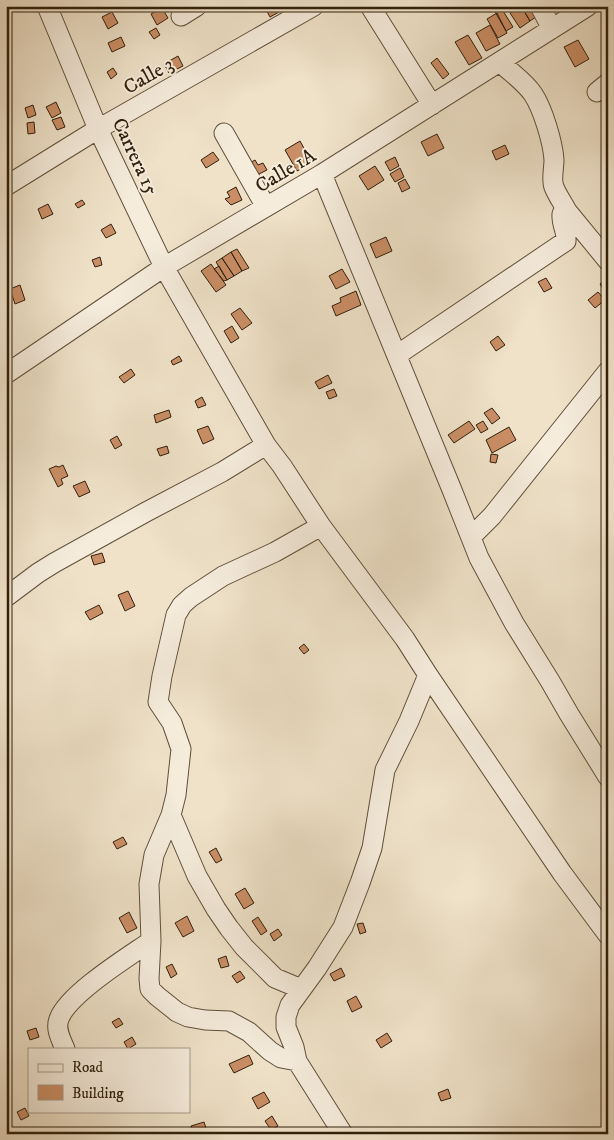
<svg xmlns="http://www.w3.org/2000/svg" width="614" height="1140" font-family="'IM FELL DW Pica',serif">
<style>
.building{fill:#ca8e66;stroke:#31200c}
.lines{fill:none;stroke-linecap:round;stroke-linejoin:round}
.minor-casing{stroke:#60503b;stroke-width:21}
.minor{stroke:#f5ecdc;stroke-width:19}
.labels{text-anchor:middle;stroke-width:4;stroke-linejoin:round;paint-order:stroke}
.street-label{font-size:20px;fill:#31200c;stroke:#f5ecdc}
</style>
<rect width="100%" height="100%" fill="#efe2c9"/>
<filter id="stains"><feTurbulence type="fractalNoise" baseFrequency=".004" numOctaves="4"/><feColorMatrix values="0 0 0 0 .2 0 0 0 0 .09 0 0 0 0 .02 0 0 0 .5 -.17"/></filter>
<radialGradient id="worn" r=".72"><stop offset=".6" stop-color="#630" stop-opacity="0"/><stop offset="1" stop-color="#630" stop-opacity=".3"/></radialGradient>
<path class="building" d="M264 6H275L279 12 270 17Z
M500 6 513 27 506 31 494 10Z
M521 6H539L543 12 530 21Z
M521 6 530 21 520 28 510 13Z
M162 8 168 18 157 25 151 14Z
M112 12 118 23 108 29 102 17Z
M497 13 507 33 498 38 487 19Z
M490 25 500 44 486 51 476 33Z
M156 28 160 35 154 39 149 32Z
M468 35 482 58 469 65 455 42Z
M121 37 125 46 112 52 108 43Z
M578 40 589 59 575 67 564 47Z
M178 56 183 66 169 73 164 64Z
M437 58 449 74 443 79 431 63Z
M113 68 117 74 111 79 107 72Z
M56 102 61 113 52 118 46 107Z
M33 105 36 115 28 118 25 108Z
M61 117 65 127 57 130 52 120Z
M34 122 35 133 28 134 27 123Z
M437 134 444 148 428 156 421 142Z
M300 141 312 163 297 171 285 150Z
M505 145 509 154 496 160 492 151Z
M213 152 219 160 206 168 201 160Z
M395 157 399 166 390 171 385 162Z
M255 160 258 165 263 163 267 170 255 176 248 164Z
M375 166 384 180 368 190 359 176Z
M400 168 404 177 395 182 390 174Z
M405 179 410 188 402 192 398 183Z
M236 187 242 200 231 205 225 199 230 197 227 192Z
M82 200 85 204 78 208 75 204Z
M48 204 53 214 42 219 38 209Z
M111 224 116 233 106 238 101 230Z
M386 237 392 251 376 258 370 244Z
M237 249 249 268 242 271 231 252Z
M231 252 242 271 234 276 222 258Z
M100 257 102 265 95 267 92 260Z
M222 258 234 276 227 280 216 262Z
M211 264 226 285 216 292 201 271Z
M219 266 227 280 224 281 214 269Z
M342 269 350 282 336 289 329 276Z
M546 278 552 288 544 292 538 282Z
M608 279V290L605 292 600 284Z
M20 285 25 300 15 304 10 289Z
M356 291 361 305 336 316 332 306 341 302 340 298Z
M598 292 605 300 595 308 588 300Z
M240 308 252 323 242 330 231 314Z
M232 326 239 338 231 343 224 331Z
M498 336 505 345 496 351 490 342Z
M179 356 182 361 173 365 171 361Z
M131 369 135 375 124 383 119 377Z
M328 375 332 383 319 389 315 382Z
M334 389 337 396 329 399 326 392Z
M202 397 206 405 198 408 195 401Z
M492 408 500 418 492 424 484 413Z
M169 410 171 417 156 423 154 415Z
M469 421 475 429 454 443 448 435Z
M483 421 488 429 481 433 476 425Z
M208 426 214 439 203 444 197 430Z
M509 427 516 440 492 453 486 440Z
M117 436 122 445 115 449 110 440Z
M167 446 169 453 160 456 157 449Z
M491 454 498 455 496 463 490 462Z
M63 465 68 476 61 479 63 484 58 487 49 469 56 466 59 467Z
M85 481 90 492 79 497 73 486Z
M102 553 105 562 94 565 91 556Z
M128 591 135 606 125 611 118 595Z
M99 605 103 613 90 620 85 612Z
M304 644 309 650 304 654 299 648Z
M123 837 127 844 117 849 113 842Z
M216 848 222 860 216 863 209 852Z
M245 888 254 903 244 909 235 894Z
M129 912 137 928 127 933 119 918Z
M187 916 194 931 183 937 175 923Z
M258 917 267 931 261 935 252 921Z
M363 923 366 932 360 934 357 924Z
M278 929 282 935 274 941 270 934Z
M226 956 229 966 221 968 218 959Z
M172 964 177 974 171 978 166 967Z
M341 968 345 976 334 981 330 974Z
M240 971 245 978 237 983 232 976Z
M356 996 362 1007 352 1012 347 1001Z
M119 1018 123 1024 116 1028 112 1022Z
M36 1028 39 1037 30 1040 27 1031Z
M387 1033 392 1041 381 1048 376 1040Z
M132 1037 136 1044 128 1049 124 1042Z
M249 1055 253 1064 234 1073 229 1064Z
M448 1089 451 1098 441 1101 438 1093Z
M264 1092 270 1102 258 1109 252 1098Z
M25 1108 29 1116 21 1120 17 1112Z
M272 1116 278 1126 271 1130 265 1121Z
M204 1122 208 1134H193L191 1126Z"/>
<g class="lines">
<g class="minor-casing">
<path id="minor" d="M47 6 98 129 164 267 266 445 282 466 321 526 405 639 428 675 562 873 608 935
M370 6 432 105
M540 6 552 29
M181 16 197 6
M597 92 608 83
M224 133 266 207
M322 174 452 490 479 558 514 623 550 681 569 714 608 777
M6 186 98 129 314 6
M567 211 608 261
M397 355 566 241C567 232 561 224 562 214L567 211C563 203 557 195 554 187 551 180 554 168 554 160 553 143 543 109 533 94 524 81 511 73 500 62
M6 374 164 267 322 174 588 6
M471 537 492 516 608 371
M6 597 38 573 54 563 146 512 222 472 266 445
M171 815 197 876 216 909 229 928 244 947 275 978 294 986 302 988
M65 1049C61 1039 55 1029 59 1019 68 994 128 957 151 941
M297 1061 281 1058 270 1051 249 1032 229 1021 205 1020 188 1017 177 1012 157 996 150 989 149 979 151 941 149 884 154 855 171 815 176 795 181 749 172 723 158 702 162 676 176 615 182 605 191 597 223 576 275 552 321 526
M343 1134 297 1061 294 1047 286 1027V1017L290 1005 317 968 343 927 360 883 372 848 385 770 409 721 428 675"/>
</g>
<use href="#minor" class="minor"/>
</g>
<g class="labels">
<g class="street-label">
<text transform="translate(148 75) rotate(-30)" y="7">Calle 3</text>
<text transform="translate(136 156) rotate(65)" y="7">Carrera 15</text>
<text transform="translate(285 170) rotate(-31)" y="7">Calle 1A</text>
</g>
</g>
<rect width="614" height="1140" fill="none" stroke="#efe2c9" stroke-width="25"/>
<rect x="8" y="8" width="599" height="1125" fill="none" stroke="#31200c" stroke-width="2.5"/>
<rect x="12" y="12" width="589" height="1115" fill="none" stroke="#31200c"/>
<rect x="28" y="1048" width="162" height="65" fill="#f5ecdc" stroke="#a79a89"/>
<rect x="38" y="1064" width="25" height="8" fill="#f5ecdc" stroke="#a79a89"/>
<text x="72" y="1072" font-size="15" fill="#31200c">Road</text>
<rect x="38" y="1085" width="25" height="15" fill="#ca8e66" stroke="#a79a89"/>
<text x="72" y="1098" font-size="15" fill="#31200c">Building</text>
<rect width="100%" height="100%" filter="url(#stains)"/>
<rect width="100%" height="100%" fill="url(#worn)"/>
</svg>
